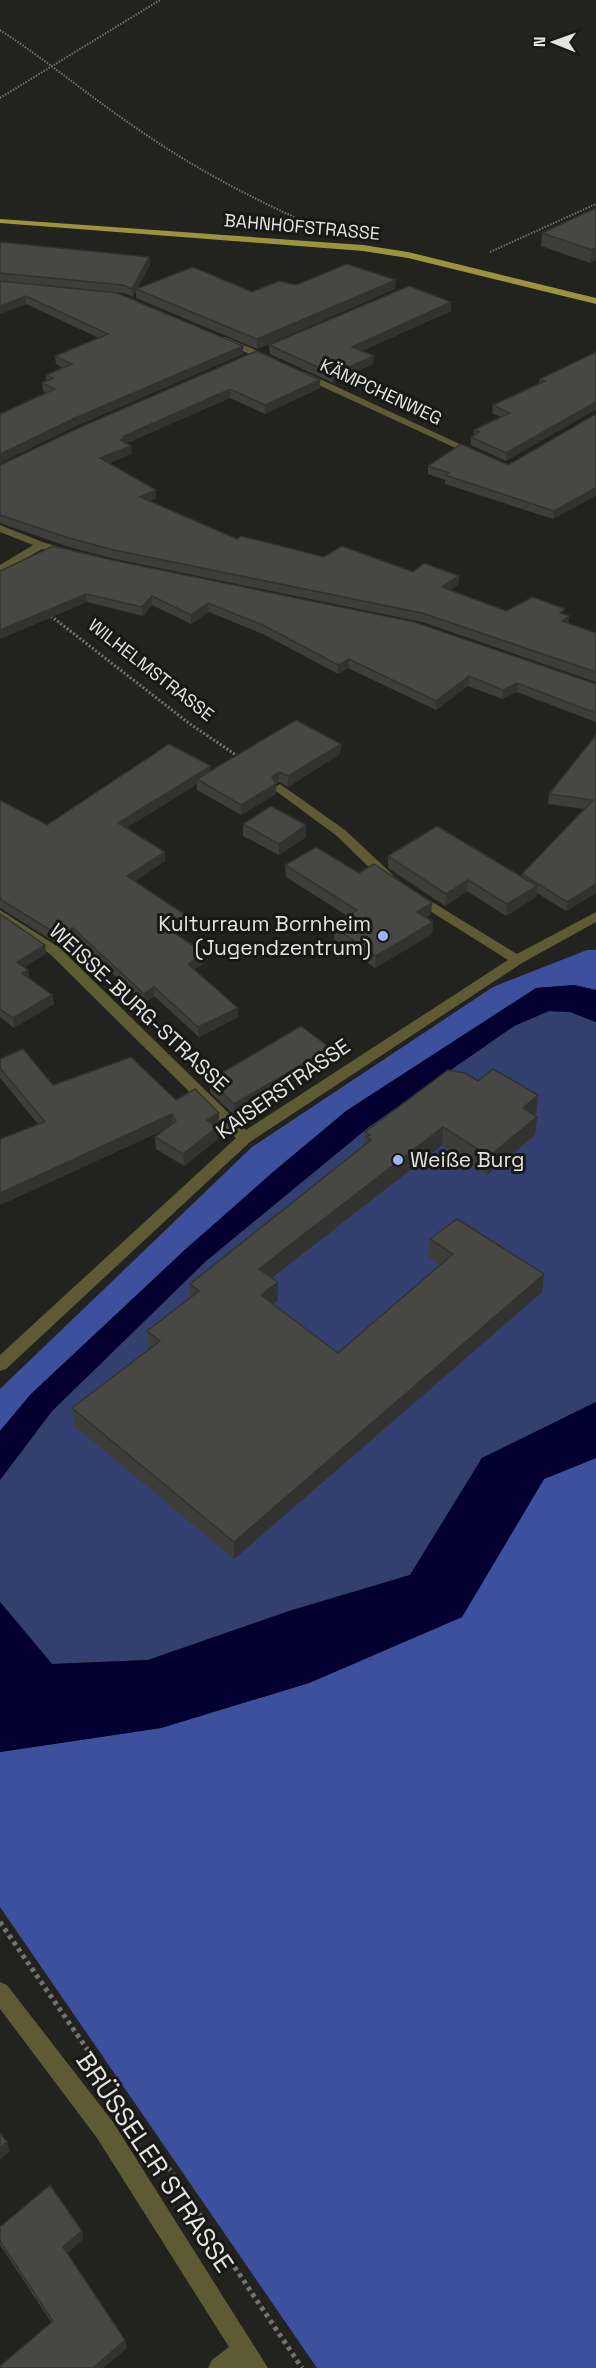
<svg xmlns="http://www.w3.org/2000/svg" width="596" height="2368" font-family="'Space Grotesk',sans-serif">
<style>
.green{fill:#323f6f}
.forest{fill:#3d509e}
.water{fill:#030031}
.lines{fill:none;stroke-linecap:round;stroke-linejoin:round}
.path-far2{stroke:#72726f;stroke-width:2;stroke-dasharray:1.5 1.5;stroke-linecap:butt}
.path-far1{stroke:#72726f;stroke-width:3;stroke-dasharray:2 2;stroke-linecap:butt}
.path{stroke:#72726f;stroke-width:5;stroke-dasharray:4 4;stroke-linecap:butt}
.minor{fill:#5e5b34;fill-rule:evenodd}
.major{fill:#9c933d;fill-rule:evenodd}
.wall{fill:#3d3d3a}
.shaded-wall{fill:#323230}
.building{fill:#474744;stroke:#323230;stroke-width:1.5}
.poi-dot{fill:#9db4fd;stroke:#181815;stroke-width:2}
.labels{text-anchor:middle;stroke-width:6;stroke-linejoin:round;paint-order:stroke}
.far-street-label{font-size:18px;fill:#e3e3e1;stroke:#181815}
.poi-label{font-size:21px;fill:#e3e3e1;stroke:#181815;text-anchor:end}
.street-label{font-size:21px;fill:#e3e3e1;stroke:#181815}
.near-street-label{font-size:26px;fill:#e3e3e1;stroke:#181815}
</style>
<rect width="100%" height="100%" fill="#22221e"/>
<path class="green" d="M548 1011 570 1012 596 1022V1402L482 1458 410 1575 289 1611 148 1660 52 1664 0 1602V1480L52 1411 206 1261 370 1126 514 1026Z"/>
<path class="forest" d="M587 950H596V990L574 985 536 988 346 1111 188 1247 31 1394 0 1431V1389L252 1147 493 987Z
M596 1458V2368H317L0 1907V1752L161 1728 309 1683 462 1617 544 1479Z"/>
<path class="water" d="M574 985 596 990V1022L570 1012 549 1011 514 1026 370 1126 206 1261 52 1411 0 1480V1431L31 1394 188 1247 274 1171 346 1111 536 988Z
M596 1402V1458L544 1479 462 1617 309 1683 161 1728 0 1752V1602L52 1664 148 1660 289 1611 410 1575 482 1458Z"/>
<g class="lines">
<path class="path-far2" d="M0 30C49 62 94 100 142 132 193 167 247 196 303 221
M0 98 160 0
M490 252 596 204"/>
<path class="path-far1" d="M51 616 190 724 239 757"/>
<path class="path" d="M0 1922 111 2084
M159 2154 302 2368"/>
<path class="minor" d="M225 337 274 358 276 360 268 362 222 342 220 340Z
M299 372H305L481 454 473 456 299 376Z
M0 525 45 543 72 550 73 552 68 555 42 549 0 573V565L33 545 0 532Z
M280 784 345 830 393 875 394 878 393 881H383L337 836 276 791 274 788Z
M416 892 517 954 596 912V922L522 963 250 1142 6 1369 0 1371V1355L236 1138 50 954 0 920V910L60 948 246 1130 508 960 411 899 410 896Z
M0 1982 7 1985 113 2122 268 2368H208L212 2360 229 2347 97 2138 0 2009Z"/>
<path class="major" d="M0 219 363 245 408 252 596 298V304L408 258 363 251 0 223Z"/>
</g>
<path class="wall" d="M596 208V260L590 263 541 246 542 233Z
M0 242 149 257 150 265 137 288 252 292 296 285 395 289 257 349 136 298V291L133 297 123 293 0 281 243 346V354L76 426 0 463V414L46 393 43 391 42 383 46 381V375L63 368 56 364 55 356 99 338 26 304 0 314Z
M451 302V311L362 351 373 364 333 383 270 354 269 345Z
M257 351 320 380V388L265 414 230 398 127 443 131 446 132 454 109 463 156 498 150 501 237 539 324 557 413 572 459 576 458 585 450 590 506 611 564 614 569 616 568 623 596 633V682L422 622 115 559 69 547 0 523V465Z
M596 352V410H595L506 461 471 445V437L474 436V430L501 417 492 413 493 405 539 383 540 379Z
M596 414 553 519 445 484V480L428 474V466L508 465Z
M53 546 596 684V722L517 692 502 699 468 686 436 710 348 668 338 674 265 635 209 612 191 624 152 605 143 616 87 602 0 639V571Z
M596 735V893L566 911 537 893 536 897 506 916 467 891 445 906 388 868V856L522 877V874L585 809 548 804 549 794Z
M341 744 340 754 288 787 279 782 276 784V794L241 815 197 790V784L126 828 165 852V861L135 881 187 925 174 933 205 953 206 962 195 969 238 1017 199 1037 154 996 144 1003 74 938 61 946 0 908V800L47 825 211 766V771Z
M243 824 306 825V837L279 855 243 836Z
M285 865 359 873 431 914 426 918 433 922 432 934 375 968 334 939V927L349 917 286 877Z
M0 914 45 945 46 954 24 967 28 970 29 978 52 995 54 1004 14 1028 0 1017Z
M0 1059 53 1085 176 1100 219 1125 216 1127H217L218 1139 184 1166 156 1149 155 1137 166 1129 0 1205V1139L38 1124 0 1078Z
M330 1060 235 1116 210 1092V1080Z
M478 1081 538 1095 536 1114 534 1115 537 1117 535 1135 487 1175 442 1145 272 1278 278 1300 273 1304 338 1353 441 1265 428 1257 430 1239 544 1274 542 1292 234 1559 75 1426 72 1408 149 1349 147 1331 190 1298V1284L364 1146 365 1132Z
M0 2227 83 2239 67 2254 125 2340 127 2348 103 2368H0L51 2322 0 2245Z"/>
<path class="shaded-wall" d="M596 248V260L590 263 592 250Z
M149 257 150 265 137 289H136V291L133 297 132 289Z
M396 280 395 289 257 349V339Z
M26 296V304L0 314V306Z
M451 302V311L352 355V347Z
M243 346V354L76 426 0 463V454L75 418Z
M374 356 373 364 333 383V374Z
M320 380V388L265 414V405Z
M230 389V398L126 443 120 440 124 436Z
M596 402 595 410 506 461V453Z
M131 446 132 454 100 467V458Z
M596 488V496L553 519 554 511Z
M156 490V498L140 505V497Z
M459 576 458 585 441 596 442 587Z
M86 594 87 602 0 639V630Z
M152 596V605L143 616 142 607Z
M208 603 209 612 191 624V615Z
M569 616 568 625 562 621Z
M349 659 348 668 338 674V665Z
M469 676 468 686 436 710V701Z
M517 683V692L502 699 503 690Z
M341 744 340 754 288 787V776Z
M211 766V776L197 779V784L119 833 118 823Z
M279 772V782L276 784V794L241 815V805Z
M306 825V837L279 855V844Z
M165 852V861L128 886 127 876Z
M468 880 467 891 445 906 446 894Z
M596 884V893L566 911 567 902Z
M537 886 536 897 506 916 507 904Z
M432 903 431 914 416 923 417 912Z
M187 916V925L167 937 166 928Z
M433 922 432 934 375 968 376 956Z
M73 928 74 938 61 946 60 936Z
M45 945 46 954 18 971 17 962Z
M205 953 206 962 189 973 188 964Z
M28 970 29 979 22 973Z
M154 987V996L144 1003V994Z
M52 995 54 1004 14 1028 13 1018Z
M238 1008V1017L199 1037 198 1027Z
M330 1048V1060L235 1116 234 1104Z
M538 1095 536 1114 521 1126 523 1108Z
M219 1113V1125L207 1132V1120Z
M172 1114V1126L0 1205V1193Z
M537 1117 535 1135 487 1175 489 1156Z
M217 1127 218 1139 184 1166 183 1154Z
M443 1127 442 1145 260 1287 259 1269Z
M544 1274 542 1292 234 1559V1542Z
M278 1282V1300L262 1313 261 1295Z
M7 2142 10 2151 0 2160V2148Z
M82 2231 83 2239 65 2256 63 2247Z
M125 2340 127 2348 103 2368H93Z"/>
<path class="building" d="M596 208V248L592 250 542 233Z
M0 242 10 243 149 257 132 289 123 285 0 273Z
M347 264 396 280 257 339 136 289 193 267 252 292 279 281 296 285Z
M0 281 117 293 243 346 75 418 0 454V414L55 389 42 383 53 378 46 375 72 364 55 356 108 334 26 296 0 306Z
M409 286 451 302 352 347 374 356 333 374 269 345Z
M257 351 320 380 265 405 230 389 124 436 126 437 120 440 131 446 100 458 156 490 140 497 237 539 241 536 324 557 342 546 413 572 424 563 459 576 442 587 506 611 533 597 565 609 560 613 569 616 562 621 596 633V672L422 613 114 550 69 538 0 515V465L83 426Z
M596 352V402L506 453 471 437 479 432 474 430 510 413 493 405 545 381 540 379Z
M596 414V488L554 511 445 475 449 473 428 466 461 444 508 465Z
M53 546 112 560 414 622 596 684V713L517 683 503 690 469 676 436 701 349 659 338 665 265 626 208 603 191 615 152 596 142 607 86 594 0 630V571Z
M296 720 341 744 288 776 279 772 272 777 276 784 241 805 197 779Z
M596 735V884L567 902 522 874 593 800 549 794Z
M169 744 211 766 118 823 165 852 127 876 187 916 166 928 205 953 188 964 238 1008 198 1027 154 987 144 994 73 928 60 936 0 899V800L47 825Z
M271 806 306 825 279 844 243 824Z
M437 826 537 886 507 904 468 880 446 894 388 856Z
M316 847 359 873 374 864 432 903 417 912 433 922 376 956 334 927 357 910 285 865Z
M0 914 45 945 17 962 28 970 22 973 52 995 13 1018 0 1009Z
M301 1026 330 1048 234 1104 210 1080Z
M23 1049 53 1085 131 1057 176 1100 195 1089 219 1113 207 1120 217 1127 183 1154 155 1137 176 1121 172 1114 0 1193V1139L45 1122 0 1068V1059Z
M493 1069 538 1095 523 1108 537 1117 489 1156 443 1127 259 1269 278 1282 261 1295 338 1353 453 1254 430 1239 457 1219 544 1274 234 1542 72 1408 160 1341 147 1331 199 1291 190 1284 371 1140 366 1137 370 1135 365 1132 448 1070 465 1073 478 1081Z
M0 2133 7 2142 0 2148Z
M50 2185 82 2231 63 2247 125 2340 93 2368H0V2366L53 2321 0 2241V2227Z"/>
<g class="poi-dot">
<circle cx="383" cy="936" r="6"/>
<circle cx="398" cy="1160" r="6"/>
</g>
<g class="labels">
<g class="far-street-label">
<text transform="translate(302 227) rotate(5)" y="6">BAHNHOFSTRASSE</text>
<text transform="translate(381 392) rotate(25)" y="6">KÄMPCHENWEG</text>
<text transform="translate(151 670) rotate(38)" y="6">WILHELMSTRASSE</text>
</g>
<g class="poi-label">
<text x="371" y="931">Kulturraum Bornheim<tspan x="371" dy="24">(Jugendzentrum)</tspan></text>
<text x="410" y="1167" text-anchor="start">Weiße Burg</text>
</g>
<g class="street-label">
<text transform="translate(139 1008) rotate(43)" y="7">WEISSE-BURG-STRASSE</text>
<text transform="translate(283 1089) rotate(-35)" y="7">KAISERSTRASSE</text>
</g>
<g class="near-street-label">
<text transform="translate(155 2162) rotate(56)" y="9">BRÜSSELER STRASSE</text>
</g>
</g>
<g transform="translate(554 42) rotate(271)" stroke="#181815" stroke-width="4.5" paint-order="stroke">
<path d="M0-4.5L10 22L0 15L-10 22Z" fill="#e3e3e1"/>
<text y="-9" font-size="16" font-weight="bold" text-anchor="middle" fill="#e3e3e1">N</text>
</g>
</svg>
